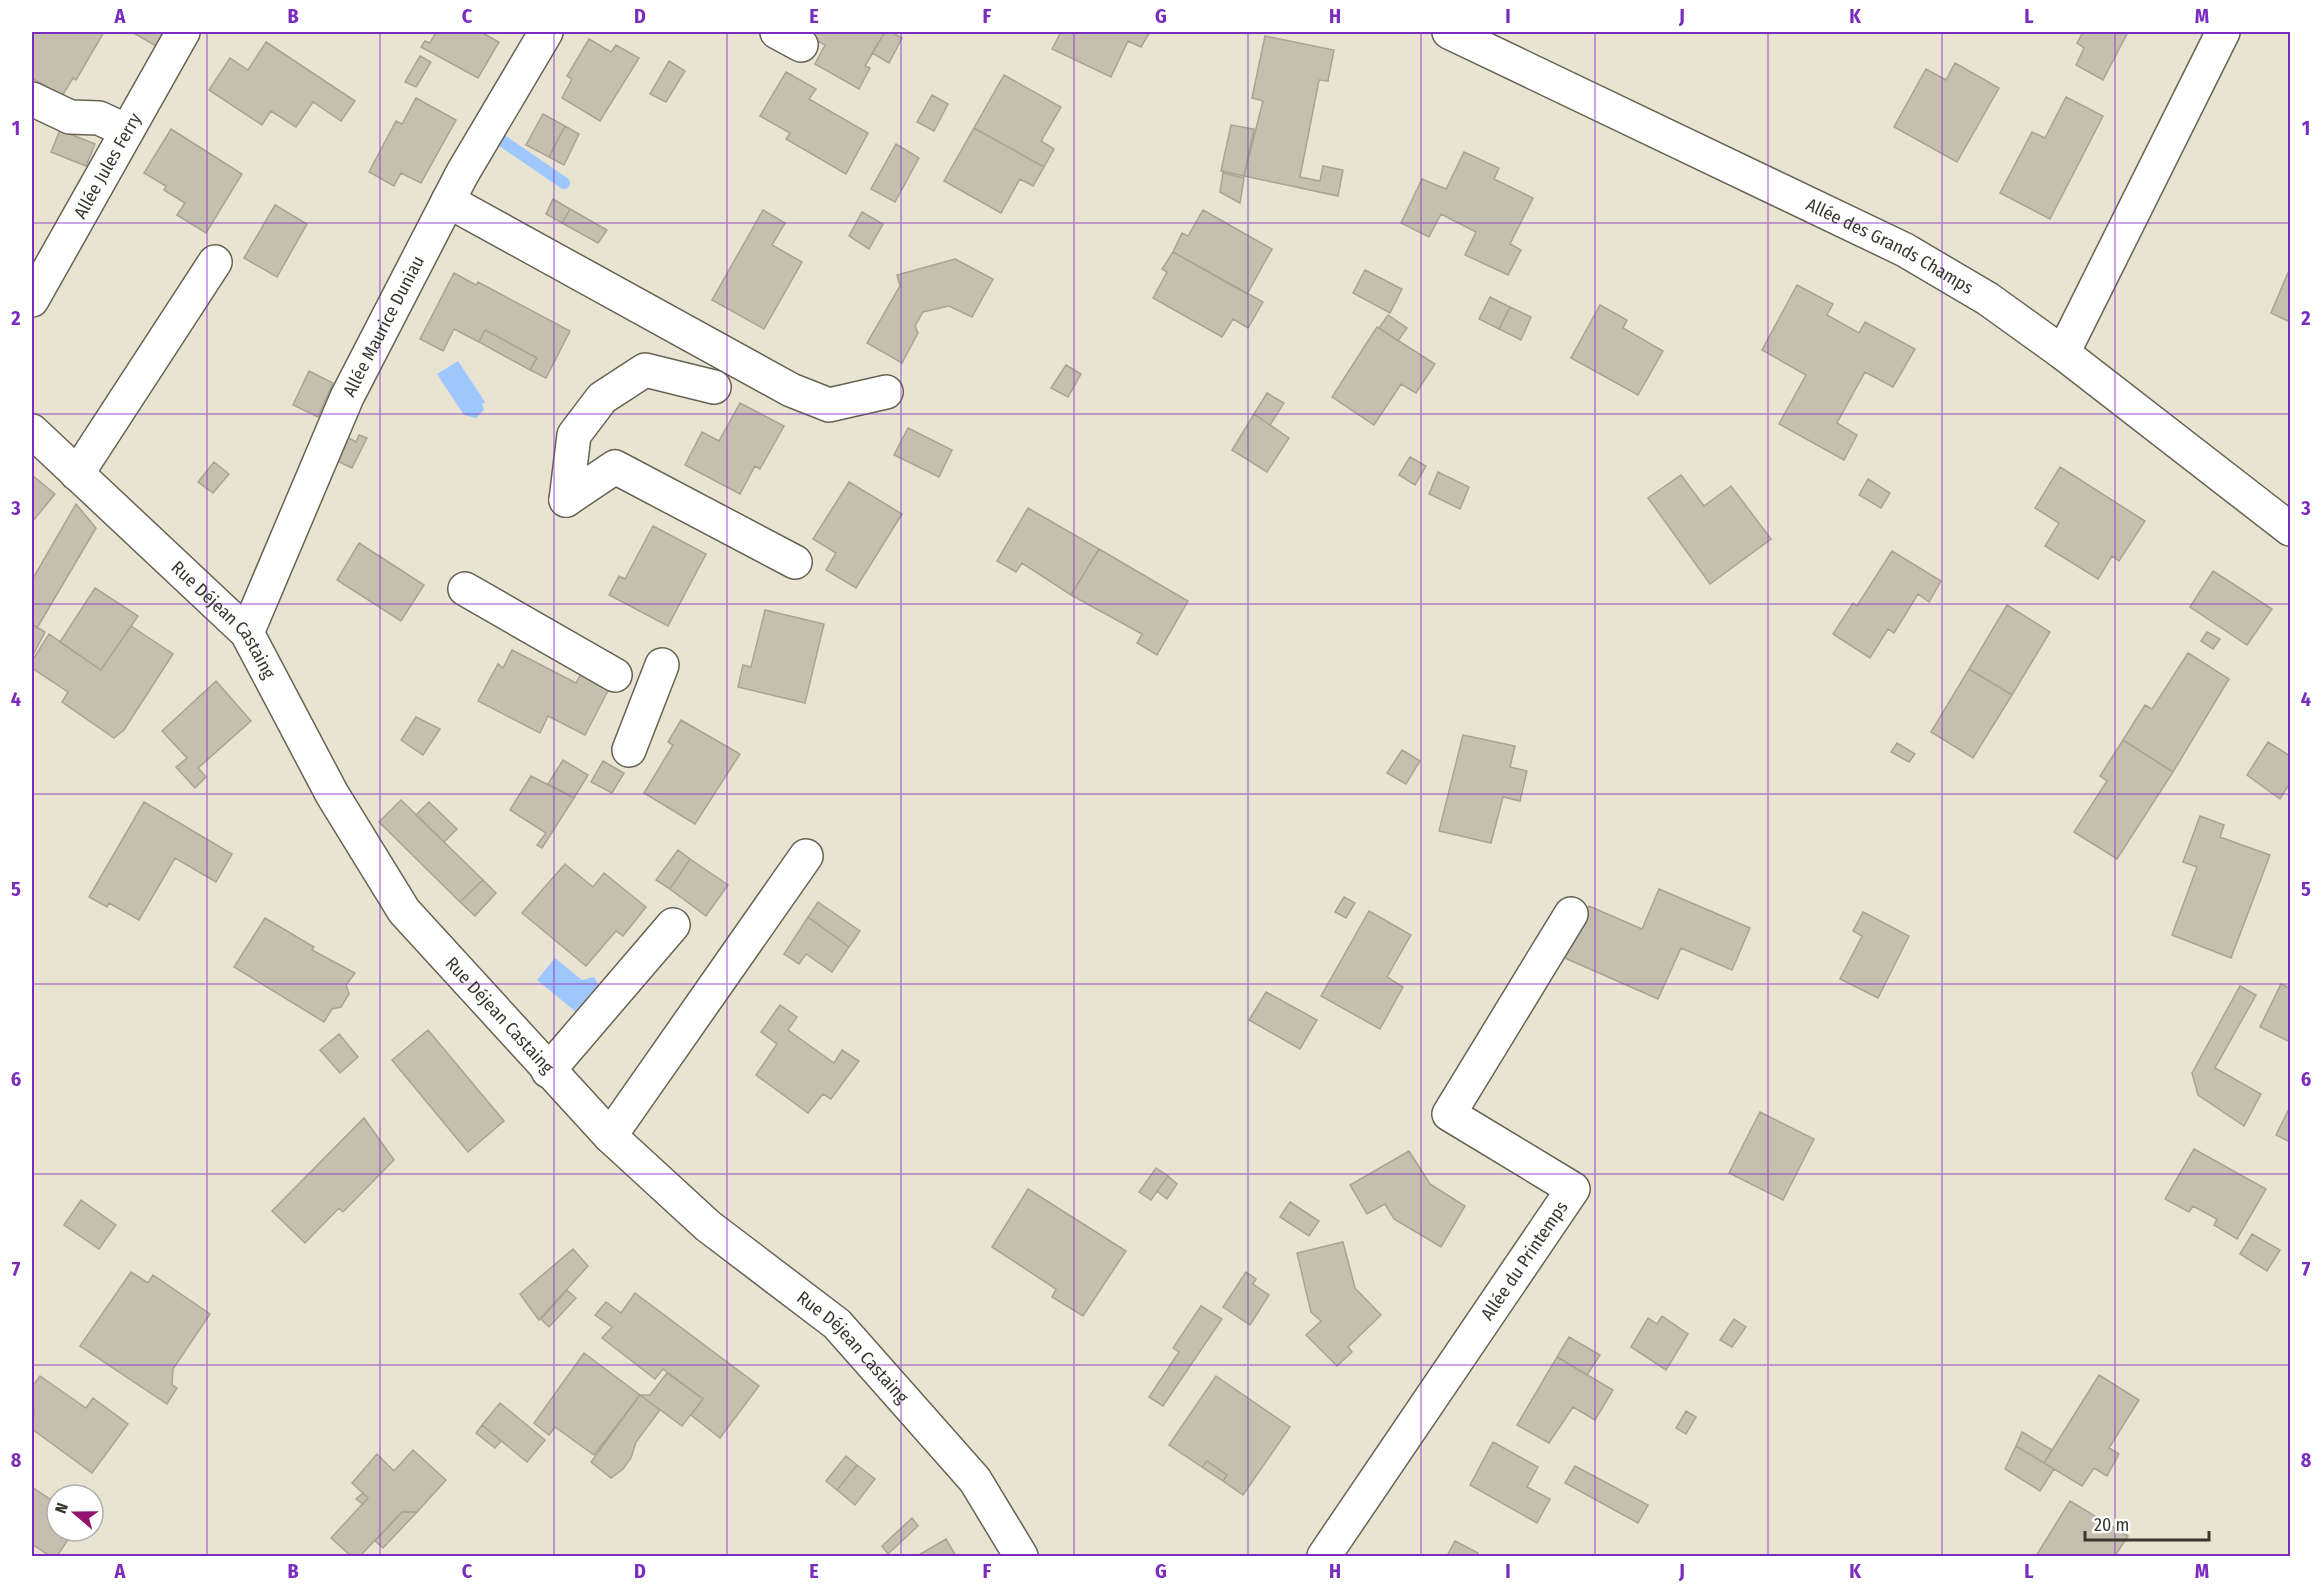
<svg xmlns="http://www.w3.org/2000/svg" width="2322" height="1588" font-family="'Fira Sans Condensed',sans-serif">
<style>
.water{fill:#9ec7fd}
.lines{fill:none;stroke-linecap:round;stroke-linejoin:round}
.stream{stroke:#9ec7fd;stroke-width:12}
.building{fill:#c4bfae;stroke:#a9a393;stroke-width:1.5}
.minor-casing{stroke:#676252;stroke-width:36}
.minor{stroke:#fff;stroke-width:33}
.grid{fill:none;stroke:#7b2cbf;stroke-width:1.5;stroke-opacity:0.55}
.labels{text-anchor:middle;stroke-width:4.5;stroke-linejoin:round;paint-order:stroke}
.street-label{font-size:18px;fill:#393730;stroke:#fff}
.neatline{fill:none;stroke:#7b2cbf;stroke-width:2}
.grid-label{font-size:20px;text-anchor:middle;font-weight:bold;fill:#7b2cbf}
</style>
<rect width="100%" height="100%" fill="#e9e3d2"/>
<path class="water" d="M458 361 485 402 482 404 484 410 476 418 464 415 437 374Z
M555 958 582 980 594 977 598 984 581 1016 537 980Z"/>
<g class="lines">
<path class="stream" d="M488 131 564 183"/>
</g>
<path class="building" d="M32 32H104L76 80 73 78 62 96 32 78Z
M132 32H165L156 46Z
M436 32H481L499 42 478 78 421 47 425 41 430 43Z
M801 32H885L865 66 870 68 859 89 815 64 825 45Z
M885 32H891L902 38 889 63 872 53Z
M1061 32H1150L1141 47 1128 41 1111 77 1052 49Z
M2083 32H2128L2103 80 2076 65 2084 48 2077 43Z
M1265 36 1334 50 1328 81 1319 80 1300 177 1320 181 1323 166 1343 170 1338 196 1244 176 1263 101 1252 98Z
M589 39 611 52 616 45 639 58 600 121 562 98 572 79 567 76Z
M266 42 355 101 341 121 313 102 296 127 271 111 262 125 209 90 230 58 248 70Z
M420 56 431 62 416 87 405 82Z
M669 61 685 71 666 102 650 94Z
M1955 63 1999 88 1957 162 1894 127 1926 69 1946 80Z
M786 72 816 89 809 99 868 133 846 174 786 139 790 133 760 116Z
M1004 75 1061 107 1041 141 1054 149 1044 167 974 128Z
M932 95 948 104 934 131 917 122Z
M2066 97 2103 116 2050 219 2000 193 2032 132 2045 138Z
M416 98 456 120 421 183 401 173 394 186 369 172 396 121 402 124Z
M543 114 565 126 549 157 526 145Z
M1231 125 1254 129 1244 176 1221 171Z
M565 126 579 134 564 165 549 157Z
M974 128 1044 167 1033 186 1020 179 1001 213 944 181Z
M171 129 242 174 206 233 177 215 185 203 164 190 166 186 144 173Z
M60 130 95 144 86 166 51 152Z
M896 144 919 158 895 202 871 189Z
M1464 152 1499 168 1494 179 1533 198 1510 244 1521 250 1508 275 1465 255 1476 232 1441 214 1429 237 1401 223 1422 179 1446 189Z
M1223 173 1244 178 1240 203 1220 192Z
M553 199 570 209 562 223 546 214Z
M275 205 307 224 277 277 244 258Z
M570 209 607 230 598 243 562 223Z
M763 210 785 223 772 245 802 262 764 329 712 300Z
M1203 210 1272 249 1247 294 1173 252 1182 233 1188 236Z
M862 212 883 224 869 249 849 236Z
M1173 252 1263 302 1248 328 1233 319 1222 337 1153 298 1167 272 1162 269Z
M955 259 993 279 972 317 949 306 923 312 915 326 918 333 902 363 867 343 900 286 897 275Z
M2290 268V322L2271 313Z
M1365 270 1402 289 1390 313 1353 293Z
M454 273 476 285 478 282 570 331 546 378 530 370 537 358 485 330 479 342 454 329 443 351 420 339Z
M1797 285 1833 304 1827 315 1859 333 1865 322 1915 349 1893 387 1865 372 1837 423 1857 435 1844 460 1779 424 1806 375 1762 350Z
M1490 297 1510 307 1499 329 1479 319Z
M1600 305 1627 320 1623 328 1663 351 1638 395 1571 358Z
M1510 307 1531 317 1521 340 1499 329Z
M1388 315 1407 328 1398 341 1379 328Z
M1377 327 1435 364 1416 393 1401 384 1374 425 1332 397Z
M485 330 537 358 530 370 479 342Z
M1066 365 1081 374 1068 397 1051 388Z
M309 371 333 383 318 417 293 405Z
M1267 393 1284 403 1270 425 1254 414Z
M740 403 784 426 760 469 755 466 740 494 685 465 702 432 719 441Z
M1254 414 1289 438 1267 472 1232 450Z
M908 428 952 450 939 477 894 455Z
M359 435 367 438 352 468 335 460 347 437 356 442Z
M1410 457 1426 466 1415 485 1399 475Z
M214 462 229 474 213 493 198 482Z
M2060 467 2145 521 2119 561 2112 556 2098 579 2045 546 2059 523 2035 508Z
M1438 472 1469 487 1460 509 1429 494Z
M32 475 55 494 32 522Z
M1681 475 1704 506 1731 486 1771 539 1710 584 1648 498Z
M1868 479 1890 493 1881 508 1859 495Z
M849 482 902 514 856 588 826 570 836 553 813 539Z
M76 504 96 528 37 628 32 624V580Z
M1028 508 1099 549 1071 595 1022 563 1016 572 997 561Z
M653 526 706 554 668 626 609 595 619 576 625 579Z
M359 543 424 585 401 621 337 580Z
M1099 549 1188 601 1157 655 1137 643 1142 634 1071 595Z
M1892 551 1941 581 1929 602 1918 594 1894 633 1888 629 1870 658 1833 634 1853 603 1857 606Z
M2213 571 2272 609 2247 645 2190 607Z
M95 588 138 616 101 670 60 642Z
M2007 605 2050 632 2012 695 1969 669Z
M765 610 824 624 805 703 738 687 743 665 751 667Z
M32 624 45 632 32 657Z
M131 626 173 654 124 730 114 738 62 702 68 692 32 668V661L49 634 101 670Z
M2207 632 2220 639 2213 649 2201 641Z
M512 650 576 683 583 670 611 685 585 735 548 716 540 733 478 701 498 664 503 668Z
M2188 653 2229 679 2173 772 2123 740 2145 705 2152 709Z
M1969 669 2012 695 1973 758 1931 732Z
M216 681 251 721 198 768 206 777 195 788 176 767 187 758 162 731Z
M416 717 440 729 423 755 401 740Z
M681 720 740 754 695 824 644 793 673 745 668 742Z
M1463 735 1515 746 1510 767 1527 771 1520 801 1503 797 1491 843 1439 831Z
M2123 740 2173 772 2117 859 2074 832 2107 781 2100 776Z
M2268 742 2290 756V783L2280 799 2247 775Z
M1897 743 1915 754 1909 762 1891 752Z
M1402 750 1420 761 1406 784 1387 773Z
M563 760 588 775 574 798 548 784Z
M603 761 624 773 612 793 591 782Z
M531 776 574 798 542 848 537 845 546 833 510 810Z
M401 800 483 880 460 902 379 822Z
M144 802 232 854 216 882 175 858 139 920 109 903 107 907 89 897Z
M429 802 457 829 444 842 416 815Z
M2200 816 2224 825 2220 837 2270 855 2231 958 2172 935 2197 867 2183 862Z
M678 850 690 859 670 889 656 880Z
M690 859 728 885 706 916 670 889Z
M565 864 593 887 604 873 646 907 623 936 616 931 586 966 522 913Z
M483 880 496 893 475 916 460 902Z
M1659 889 1750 928 1732 970 1681 948 1658 999 1565 958 1589 906 1642 929Z
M1344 897 1355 903 1346 918 1335 912Z
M818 902 860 931 849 947 808 917Z
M1369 911 1411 935 1387 977 1403 987 1380 1029 1321 996Z
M1863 912 1909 936 1878 998 1840 979 1862 936 1853 931Z
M808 917 849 947 832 972 806 954 799 964 784 954Z
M265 918 314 947 312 950 355 973 346 985 349 994 341 1007 332 1009 324 1022 234 967Z
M2281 984 2290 988V1042L2260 1027Z
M2240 986 2256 995 2215 1068 2261 1094 2244 1126 2198 1095 2192 1073Z
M1266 992 1317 1020 1300 1049 1249 1020Z
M780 1005 797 1017 788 1030 834 1063 842 1050 859 1061 831 1099 823 1094 808 1113 756 1075 777 1044 761 1032Z
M428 1030 504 1121 468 1152 392 1060Z
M339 1034 358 1057 340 1073 320 1050Z
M2290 1107V1142L2276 1135Z
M1760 1112 1814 1139 1783 1200 1729 1173Z
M364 1118 394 1160 343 1212 339 1208 305 1243 272 1211Z
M2194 1149 2266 1189 2237 1239 2214 1225 2217 1219 2193 1206 2189 1212 2165 1199Z
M1409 1151 1430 1184 1465 1206 1441 1247 1394 1219 1385 1204 1367 1214 1350 1185Z
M1156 1168 1168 1176 1151 1200 1139 1192Z
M1168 1176 1177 1184 1167 1199 1157 1191Z
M1028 1189 1126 1251 1083 1316 1052 1297 1056 1289 992 1247Z
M81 1200 116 1225 99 1249 64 1225Z
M1290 1202 1319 1221 1309 1236 1280 1217Z
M2252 1234 2280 1250 2267 1271 2240 1254Z
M1343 1242 1355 1288 1381 1315 1348 1347 1352 1352 1337 1366 1306 1335 1321 1321 1311 1312 1297 1253Z
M573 1249 588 1266 539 1320 520 1294Z
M131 1272 148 1283 153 1275 210 1314 173 1369 172 1385 177 1388 167 1404 80 1346Z
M1246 1272 1256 1279 1253 1284 1269 1295 1250 1325 1223 1307Z
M567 1290 576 1298 549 1327 541 1319Z
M635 1293 759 1386 720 1438 691 1415 703 1399 663 1369 655 1379 602 1338 612 1327 595 1315 606 1302 621 1313Z
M1201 1306 1222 1319 1163 1406 1149 1397 1179 1352 1173 1348Z
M1662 1316 1688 1334 1666 1370 1631 1347 1648 1318 1657 1324Z
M1734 1319 1746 1327 1732 1347 1720 1340Z
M1569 1337 1600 1355 1587 1375 1557 1357Z
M584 1353 640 1395 594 1455 555 1427 549 1435 534 1423Z
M1557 1357 1613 1390 1595 1420 1573 1407 1549 1443 1517 1425Z
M667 1373 703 1399 682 1426 640 1395H650Z
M2099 1375 2139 1400 2109 1448 2119 1454 2107 1476 2094 1468 2082 1486 2044 1463Z
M40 1376 86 1408 93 1398 128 1424 92 1473 32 1429 34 1414 32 1387Z
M1216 1376 1290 1427 1243 1495 1223 1481 1227 1475 1207 1461 1202 1467 1169 1445Z
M640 1395 660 1410 636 1442 631 1458 623 1469 611 1478 591 1462Z
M500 1403 545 1440 527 1462 482 1425Z
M1686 1411 1696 1417 1686 1434 1676 1428Z
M482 1425 501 1441 495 1448 476 1433Z
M2022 1432 2052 1450 2044 1463 2016 1446Z
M1493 1442 1538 1467 1527 1487 1550 1499 1537 1523 1470 1485Z
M2016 1446 2054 1469 2040 1491 2005 1469Z
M413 1450 446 1480 417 1512H402L360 1556H351L331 1538 368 1498 352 1483 377 1454 394 1471Z
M846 1456 857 1465 837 1490 826 1481Z
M1207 1461 1227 1475 1223 1481 1202 1467Z
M857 1465 875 1479 855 1505 837 1490Z
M1575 1466 1648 1505 1638 1523 1565 1483Z
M32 1487 57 1504V1531H74L57 1556H50L32 1544Z
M363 1493 368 1498 363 1504 356 1499Z
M2070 1501 2128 1536 2115 1556H2036Z
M402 1512H417L383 1548 375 1541Z
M912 1518 918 1526 888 1554 882 1546Z
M946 1539 956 1556H917Z
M1455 1541 1478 1553 1476 1556H1447Z"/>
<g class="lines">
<g class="minor-casing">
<g id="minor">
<path d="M777 32 801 45"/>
<path id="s1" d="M1449 32 1905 250 1988 299 2063 353 2290 529"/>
<path d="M32 99 70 117 99 118 127 131"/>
<path d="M448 201 791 390 829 405 886 392"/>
<path id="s2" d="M32 300 183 32"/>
<path d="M2063 353 2223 32"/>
<path id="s3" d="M32 431 247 633 332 794 404 911 610 1136 708 1226 837 1324 975 1480 1021 1556"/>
<path d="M77 474 215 262"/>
<path d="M566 500 615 467 795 562"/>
<path d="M566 500 574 435 602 398 645 370 714 387"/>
<path d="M465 589 615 675"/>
<path id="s4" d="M247 633 347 397 462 174 546 32"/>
<path d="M629 750 662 665"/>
<path d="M548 1071 673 925"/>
<path d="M610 1136 806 856"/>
<path id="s5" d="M1324 1556 1573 1189 1449 1114 1571 914"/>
</g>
</g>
<use href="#minor" class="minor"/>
</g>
<path class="grid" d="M207 32V1556M380 32V1556M554 32V1556M727 32V1556M901 32V1556M1074 32V1556M1248 32V1556M1421 32V1556M1595 32V1556M1768 32V1556M1942 32V1556M2115 32V1556M32 223H2290M32 414H2290M32 604H2290M32 794H2290M32 984H2290M32 1174H2290M32 1365H2290"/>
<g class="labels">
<g class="street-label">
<text dy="6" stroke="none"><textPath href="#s2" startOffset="154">Allée Jules Ferry</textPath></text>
<text dy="6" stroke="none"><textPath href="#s1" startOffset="490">Allée des Grands Champs</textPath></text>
<text dy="6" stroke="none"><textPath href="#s4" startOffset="336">Allée Maurice Duniau</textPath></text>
<text dy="6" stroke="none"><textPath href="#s3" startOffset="270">Rue Déjean Castaing</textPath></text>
<text dy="6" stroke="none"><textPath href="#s3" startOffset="756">Rue Déjean Castaing</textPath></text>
<text dy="6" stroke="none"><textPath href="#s5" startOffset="357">Allée du Printemps</textPath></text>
<text dy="6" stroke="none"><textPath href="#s3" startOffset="1242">Rue Déjean Castaing</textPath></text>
</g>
</g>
<rect width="2322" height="1588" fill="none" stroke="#ffffff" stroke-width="66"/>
<g transform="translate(75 1513) rotate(290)"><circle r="28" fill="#ffffff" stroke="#b0afac" stroke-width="1.5"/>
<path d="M0-4.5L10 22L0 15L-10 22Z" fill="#92146f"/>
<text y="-9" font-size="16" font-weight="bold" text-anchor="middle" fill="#393730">N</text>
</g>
<path d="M2085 1531v9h124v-9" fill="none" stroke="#393730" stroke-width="3"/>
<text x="2094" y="1531" font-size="18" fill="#393730" stroke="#ffffff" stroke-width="4.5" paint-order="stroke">20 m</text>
<rect x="33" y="33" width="2256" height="1522" class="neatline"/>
<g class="grid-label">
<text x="120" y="23">A</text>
<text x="293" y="23">B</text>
<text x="467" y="23">C</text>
<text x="640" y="23">D</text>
<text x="814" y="23">E</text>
<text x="987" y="23">F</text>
<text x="1161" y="23">G</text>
<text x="1335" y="23">H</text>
<text x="1508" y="23">I</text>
<text x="1682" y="23">J</text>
<text x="1855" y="23">K</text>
<text x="2029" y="23">L</text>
<text x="2202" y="23">M</text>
<text x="16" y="135">1</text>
<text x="2306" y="135">1</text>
<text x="16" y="325">2</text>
<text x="2306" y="325">2</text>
<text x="16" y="515">3</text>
<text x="2306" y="515">3</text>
<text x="16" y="706">4</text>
<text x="2306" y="706">4</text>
<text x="16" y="896">5</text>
<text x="2306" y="896">5</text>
<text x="16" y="1086">6</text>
<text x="2306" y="1086">6</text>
<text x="16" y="1276">7</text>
<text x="2306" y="1276">7</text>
<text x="16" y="1467">8</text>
<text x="2306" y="1467">8</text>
<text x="120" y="1578">A</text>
<text x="293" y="1578">B</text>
<text x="467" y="1578">C</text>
<text x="640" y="1578">D</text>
<text x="814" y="1578">E</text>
<text x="987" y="1578">F</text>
<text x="1161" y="1578">G</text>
<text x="1335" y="1578">H</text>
<text x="1508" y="1578">I</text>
<text x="1682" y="1578">J</text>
<text x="1855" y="1578">K</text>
<text x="2029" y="1578">L</text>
<text x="2202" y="1578">M</text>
</g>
</svg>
